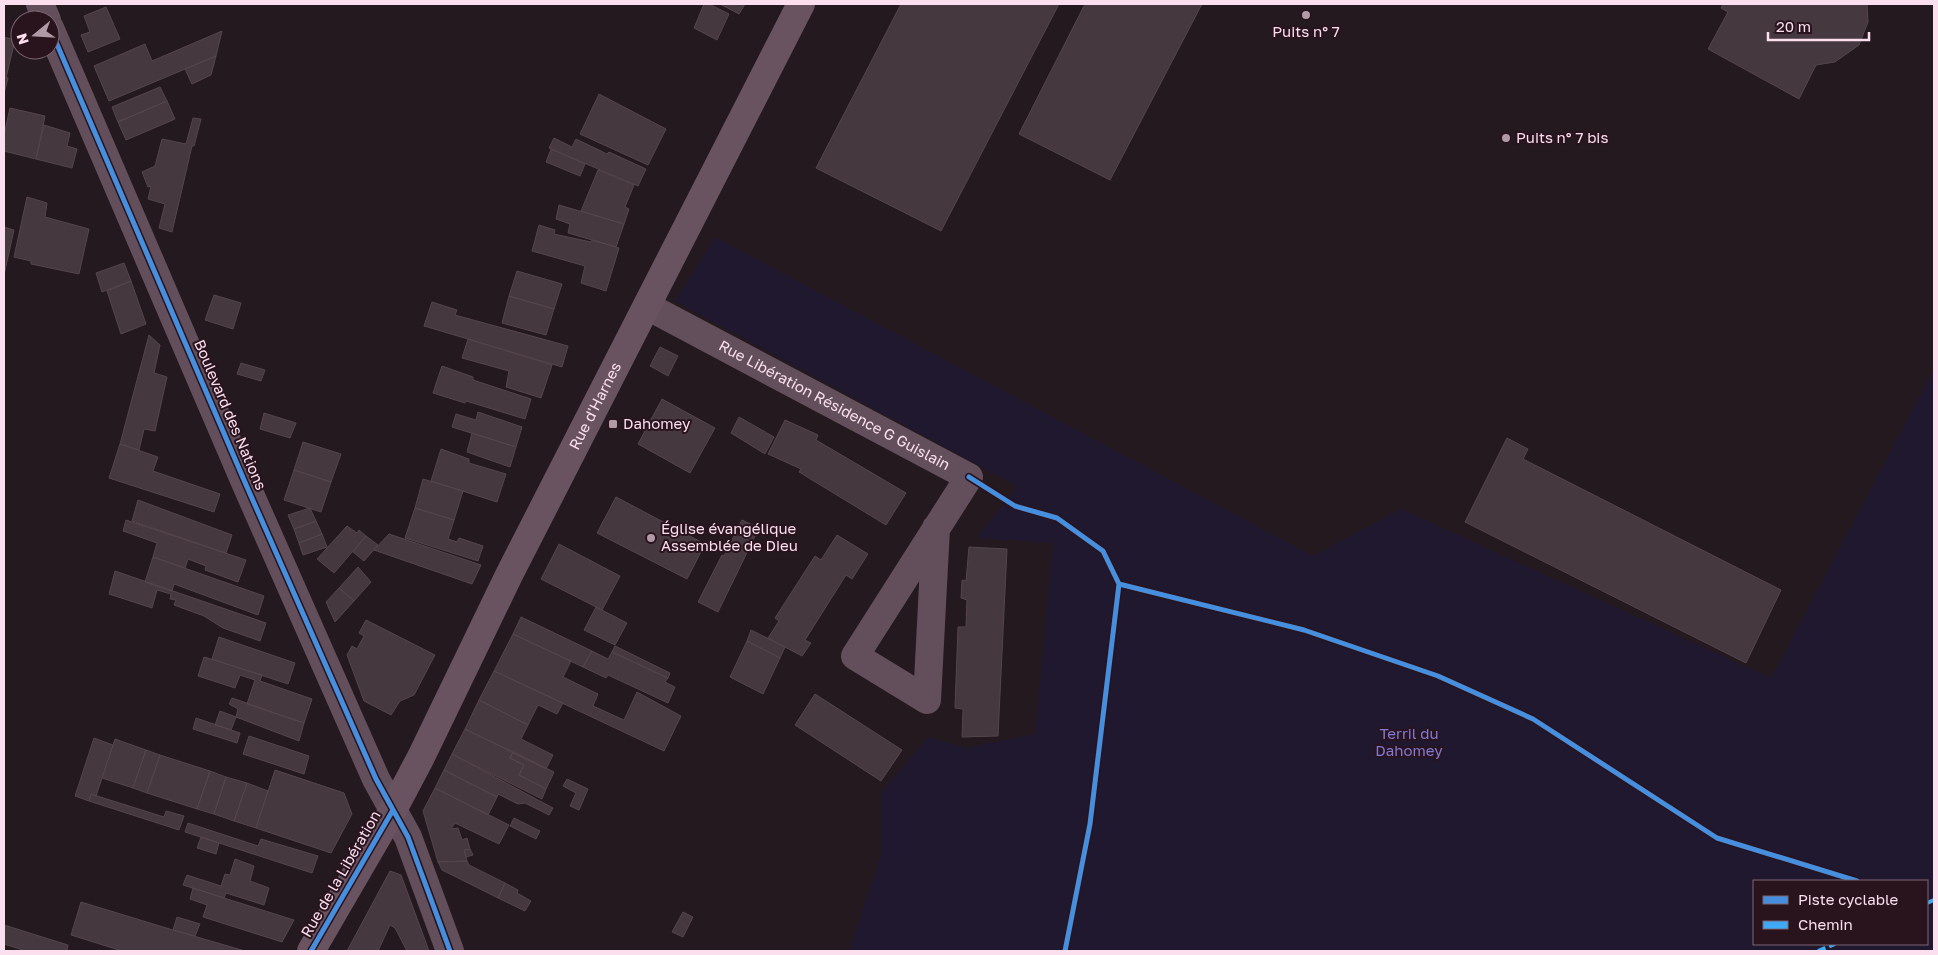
<svg xmlns="http://www.w3.org/2000/svg" width="1938" height="955" font-family="'Golos Text',sans-serif">
<style>
.green{fill:#20182f;fill-rule:evenodd}
.building{fill:#45383e;stroke:#55454d}
.lines{fill:none;stroke-linecap:round;stroke-linejoin:round}
.street{stroke:#634f5b;stroke-width:28}
.secondary{stroke:#695360;stroke-width:28}
.quiet{stroke:#3fa9f5;stroke-width:4;stroke-dasharray:8 4;stroke-linecap:butt}
.cycleway-casing{stroke:#29141e;stroke-width:8}
.cycleway{stroke:#468fdf;stroke-width:5}
.poi-dot{fill:#b09aa6;stroke:#29141e;stroke-width:2}
.labels{text-anchor:middle;stroke-width:4;stroke-linejoin:round;paint-order:stroke}
.poi-label{font-size:15px;fill:#fbdfef;stroke:#29141e;text-anchor:start}
.street-label{font-size:15px;fill:#fbdfef;stroke:#29141e}
.park-label{font-size:15px;fill:#817ad6;stroke:#29141e}
</style>
<rect width="100%" height="100%" fill="#24191e"/>
<path class="green" d="M715 237 1313 556 1401 509 1771 678 1934 369V951H849L881 856V792L929 737 966 748 1035 734 1053 543 977 538 1017 486 675 301ZM1754 881H1927V944H1754Z"/>
<path class="building" d="M704 4H709L729 14 717 40 694 28Z
M720 4H745L739 14Z
M901 4H1059L941 231 816 168Z
M1085 4H1202L1110 180 1019 134Z
M1723 4H1867L1868 22 1859 45 1835 62 1816 65 1799 99 1708 49 1728 12 1721 8Z
M106 7 120 39 88 52 81 35 90 32 84 16Z
M222 31 216 56 109 101 94 66 145 44 152 61Z
M4 37 15 40 6 78 4 77Z
M216 56 211 75 192 84 185 69Z
M4 77 8 78 4 94Z
M160 87 167 101 118 122 112 107Z
M599 94 666 129 648 165 580 134Z
M167 101 175 119 126 140 118 122Z
M10 108 45 116 36 159 4 151V135Z
M193 118 201 119 194 146H192L172 232 159 228 165 204 148 199 151 186 148 187 142 172 155 166 162 139 186 144Z
M44 125 70 133 67 146 77 149 72 168 36 159Z
M554 138 572 147 576 139 607 154 609 152 646 169 638 186 549 148Z
M551 149 585 164 580 176 546 162Z
M598 170 634 185 625 207 629 209 624 224 581 211Z
M27 197 47 203 45 217 89 229 79 274 31 264V261L14 257Z
M559 205 624 224 616 247 568 233 570 224 556 219Z
M539 225 555 230 554 234 591 242 592 240 619 248 606 291 581 283 585 266 532 251Z
M4 227 14 230 4 275Z
M124 263 131 281 102 292 96 273Z
M517 271 562 284 554 309 509 296Z
M131 281 146 324 121 334 107 291Z
M214 295 241 303 233 329 205 320Z
M509 296 554 309 546 335 502 323Z
M432 302 457 310 455 315 568 346 562 367 424 326Z
M149 335 160 345 154 373 167 377 155 431 144 429 139 450 120 444Z
M468 339 552 365 541 398 506 387 509 371 462 358Z
M660 347 678 356 668 376 650 366Z
M241 363 265 370 261 381 237 374Z
M442 366 473 377V380L531 399 525 419 466 401 465 403 433 393Z
M662 399 715 428 690 473 638 444Z
M478 412 522 427 516 447 452 427 456 414 476 420Z
M264 413 296 423 290 438 260 429Z
M739 417 774 437 765 454 731 433Z
M785 420 818 435 816 440 906 493 886 525 799 472 801 469 768 454Z
M472 433 516 447 510 467 467 452Z
M1507 438 1528 449 1523 459 1781 590 1746 663 1465 522Z
M303 442 341 454 331 482 294 470Z
M120 444 158 457 153 471 220 494 214 512 109 478Z
M441 449 469 459V463L506 474 497 502 431 481Z
M294 470 331 482 321 512 284 500Z
M423 479 463 491 454 520 415 508Z
M616 497 705 544 687 579 597 533Z
M138 500 232 535 226 553 132 521Z
M310 508 316 521 294 529 288 515Z
M415 508 454 520 448 539 457 542 459 538 483 546 478 561 405 538Z
M126 520 246 560 238 582 205 570 206 566 188 559 185 568 153 557 157 543 123 531Z
M742 520 759 528 718 612 698 602 722 555 724 556Z
M316 521 322 534 299 543 294 529Z
M347 526 357 533 359 530 366 536 334 573 317 559Z
M322 534 327 547 303 555 299 543Z
M389 534 481 565 472 584 374 550Z
M837 535 868 554 852 579 846 575 805 640 811 643 802 656 768 638 779 621 775 618 815 556 821 560Z
M366 536 378 545 364 561 353 552Z
M559 544 620 576 602 610 541 579Z
M969 547 1007 549 998 736 962 737 963 709 955 708 958 627H966L967 600 961 598 962 580 966 581Z
M153 557 264 596 258 615 174 584 172 591 145 582Z
M358 567 371 582 354 601 339 588Z
M115 571 266 623 260 641 223 628 204 616 174 605 176 600 170 599 171 594 157 590 152 608 109 594Z
M339 588 354 601 335 622 326 602Z
M596 607 627 623 615 645 584 630Z
M521 617 592 651 583 667 513 634Z
M366 620 435 655 414 695 400 701 391 715 364 701 347 655 352 646 357 649 364 636 359 633Z
M751 630 785 647 780 658 747 641Z
M513 634 571 661 563 677 598 694 593 706 624 720 637 692 681 716 664 751 494 671Z
M219 637 295 663 288 684 212 659Z
M747 641 780 658 763 694 730 677Z
M615 646 670 673 668 678 612 652Z
M592 651 608 659 612 652 668 678 665 682 675 687 668 703 608 675 606 678 583 667Z
M204 657 262 675 260 681 312 699 304 723 247 704 255 680 240 675 235 688 198 676Z
M494 671 563 703 557 714 538 705 528 725 479 700Z
M815 694 902 750 881 781 795 725Z
M232 698 304 723 299 741 236 717 238 709 229 704Z
M479 700 528 725 521 739 553 755 546 769 465 729Z
M220 711 236 717 231 730 215 725Z
M196 718 240 733 237 743 193 729Z
M465 729 513 752 510 758 524 765 519 775 546 789 542 799 452 754Z
M249 736 309 756 304 774 243 754Z
M94 738 113 745 96 796 91 794 89 801 75 796Z
M115 739 146 750 133 788 102 778Z
M146 750 160 755 147 793 133 788Z
M513 752 554 772 546 789 519 775 524 765 510 758Z
M452 754 553 808 549 815 525 803 518 804 498 794 497 797 444 770Z
M160 755 210 771 197 809 147 793Z
M275 770 344 793 352 814 331 853 256 828Z
M444 770 497 797 488 815 435 788Z
M210 771 226 777 214 814 197 809Z
M226 777 247 783 234 821 214 814Z
M567 779 588 789 579 810 570 806 576 793 563 786Z
M247 783 268 791 256 828 234 821Z
M435 788 509 825 499 844 455 823 451 829 458 828 462 840 467 838 470 849 464 850 467 861 438 862 423 811Z
M91 794 164 817 166 811 184 816 179 830 89 801Z
M514 818 540 831 536 839 510 826Z
M188 823 258 846 261 839 318 856 312 873 185 832Z
M201 837 219 843 216 854 197 848Z
M470 849 473 855 466 857 464 850Z
M235 859 254 866 250 881 269 888 264 905 226 893 224 898 183 885 187 875 221 886 225 874 230 875Z
M467 861 469 865 505 883 498 898 442 870 438 862Z
M390 871 401 875 429 951H407L395 928 390 925 378 951H347Z
M505 883 518 890 517 893 531 901 525 911 498 898Z
M193 888 224 898 294 920 282 942 203 917 207 905 190 899Z
M81 902 173 930 245 951H119V950L71 935Z
M683 912 693 917 683 937 672 932Z
M177 917 200 924 195 936 173 930Z
M4 925 68 945 67 951H26L4 944Z"/>
<g class="lines">
<g class="street">
<path d="M40 4 47 20"/>
<path d="M50 28 247 487 376 779 408 837 450 951"/>
<path id="s1" d="M647 306 969 477 855 656 927 700 936 528"/>
</g>
<path class="secondary" id="s2" d="M311 951 393 810 421 757 509 575 801 4"/>
<path class="quiet" d="M1927 903 1934 900
M1818 951 1835 944"/>
<g class="cycleway-casing">
<path id="cycleway" d="M50 28 247 487 376 779 408 837 450 951
M969 477 1015 506 1057 518 1103 551 1119 584 1090 824 1065 951
M1119 584 1304 630 1438 676 1533 719 1717 838 1857 881
M311 951 393 810"/>
</g>
<use href="#cycleway" class="cycleway"/>
</g>
<g class="poi-dot">
<circle cx="1306" cy="15" r="5"/>
<circle cx="1506" cy="138" r="5"/>
<rect x="608" y="419" width="10" height="10" rx="2.5"/>
<circle cx="651" cy="538" r="5"/>
</g>
<g class="labels">
<g class="poi-label">
<text x="1306" y="37" text-anchor="middle">Puits n° 7</text>
<text x="1516" y="143">Puits n° 7 bis</text>
<text x="623" y="429">Dahomey</text>
<text x="661" y="534">Église évangélique<tspan x="661" dy="17">Assemblée de Dieu</tspan></text>
</g>
<g class="street-label">
<text dy="5" stroke="none"><textPath href="#s2" startOffset="615">Rue d'Harnes</textPath></text>
<text dy="5" stroke="none"><textPath href="#s1" startOffset="212">Rue Libération Résidence G Guislain</textPath></text>
<text transform="translate(230 415) rotate(67)" y="5">Boulevard des Nations</text>
<text transform="translate(341 874) rotate(-60)" y="5">Rue de la Libération</text>
</g>
<g class="park-label">
<text x="1409" y="739">Terril du<tspan x="1409" dy="17">Dahomey</tspan></text>
</g>
</g>
<rect width="1938" height="955" fill="none" stroke="#fbdfef" stroke-width="10"/>
<rect x="1753" y="880" width="175" height="65" fill="#29141e" stroke="#7d6572"/>
<rect x="1763" y="896" width="25" height="8" fill="#468fdf" stroke="#7d6572"/>
<text x="1798" y="905" font-size="15" fill="#fbdfef">Piste cyclable</text>
<rect x="1763" y="921" width="25" height="8" fill="#3fa9f5" stroke="#7d6572"/>
<text x="1798" y="930" font-size="15" fill="#fbdfef">Chemin</text>
<g transform="translate(35 35) rotate(252)"><circle r="24" fill="#29141e" stroke="#7d6572"/>
<path d="M0-4L9 19L0 12L-9 19Z" fill="#b09aa6"/>
<text y="-8" font-size="14" font-weight="bold" text-anchor="middle" fill="#fbdfef">N</text>
</g>
<path d="M1768 32v8h101v-8" fill="none" stroke="#fbdfef" stroke-width="2.5"/>
<text x="1776" y="32" font-size="15" fill="#fbdfef" stroke="#29141e" stroke-width="4" paint-order="stroke">20 m</text>
</svg>
